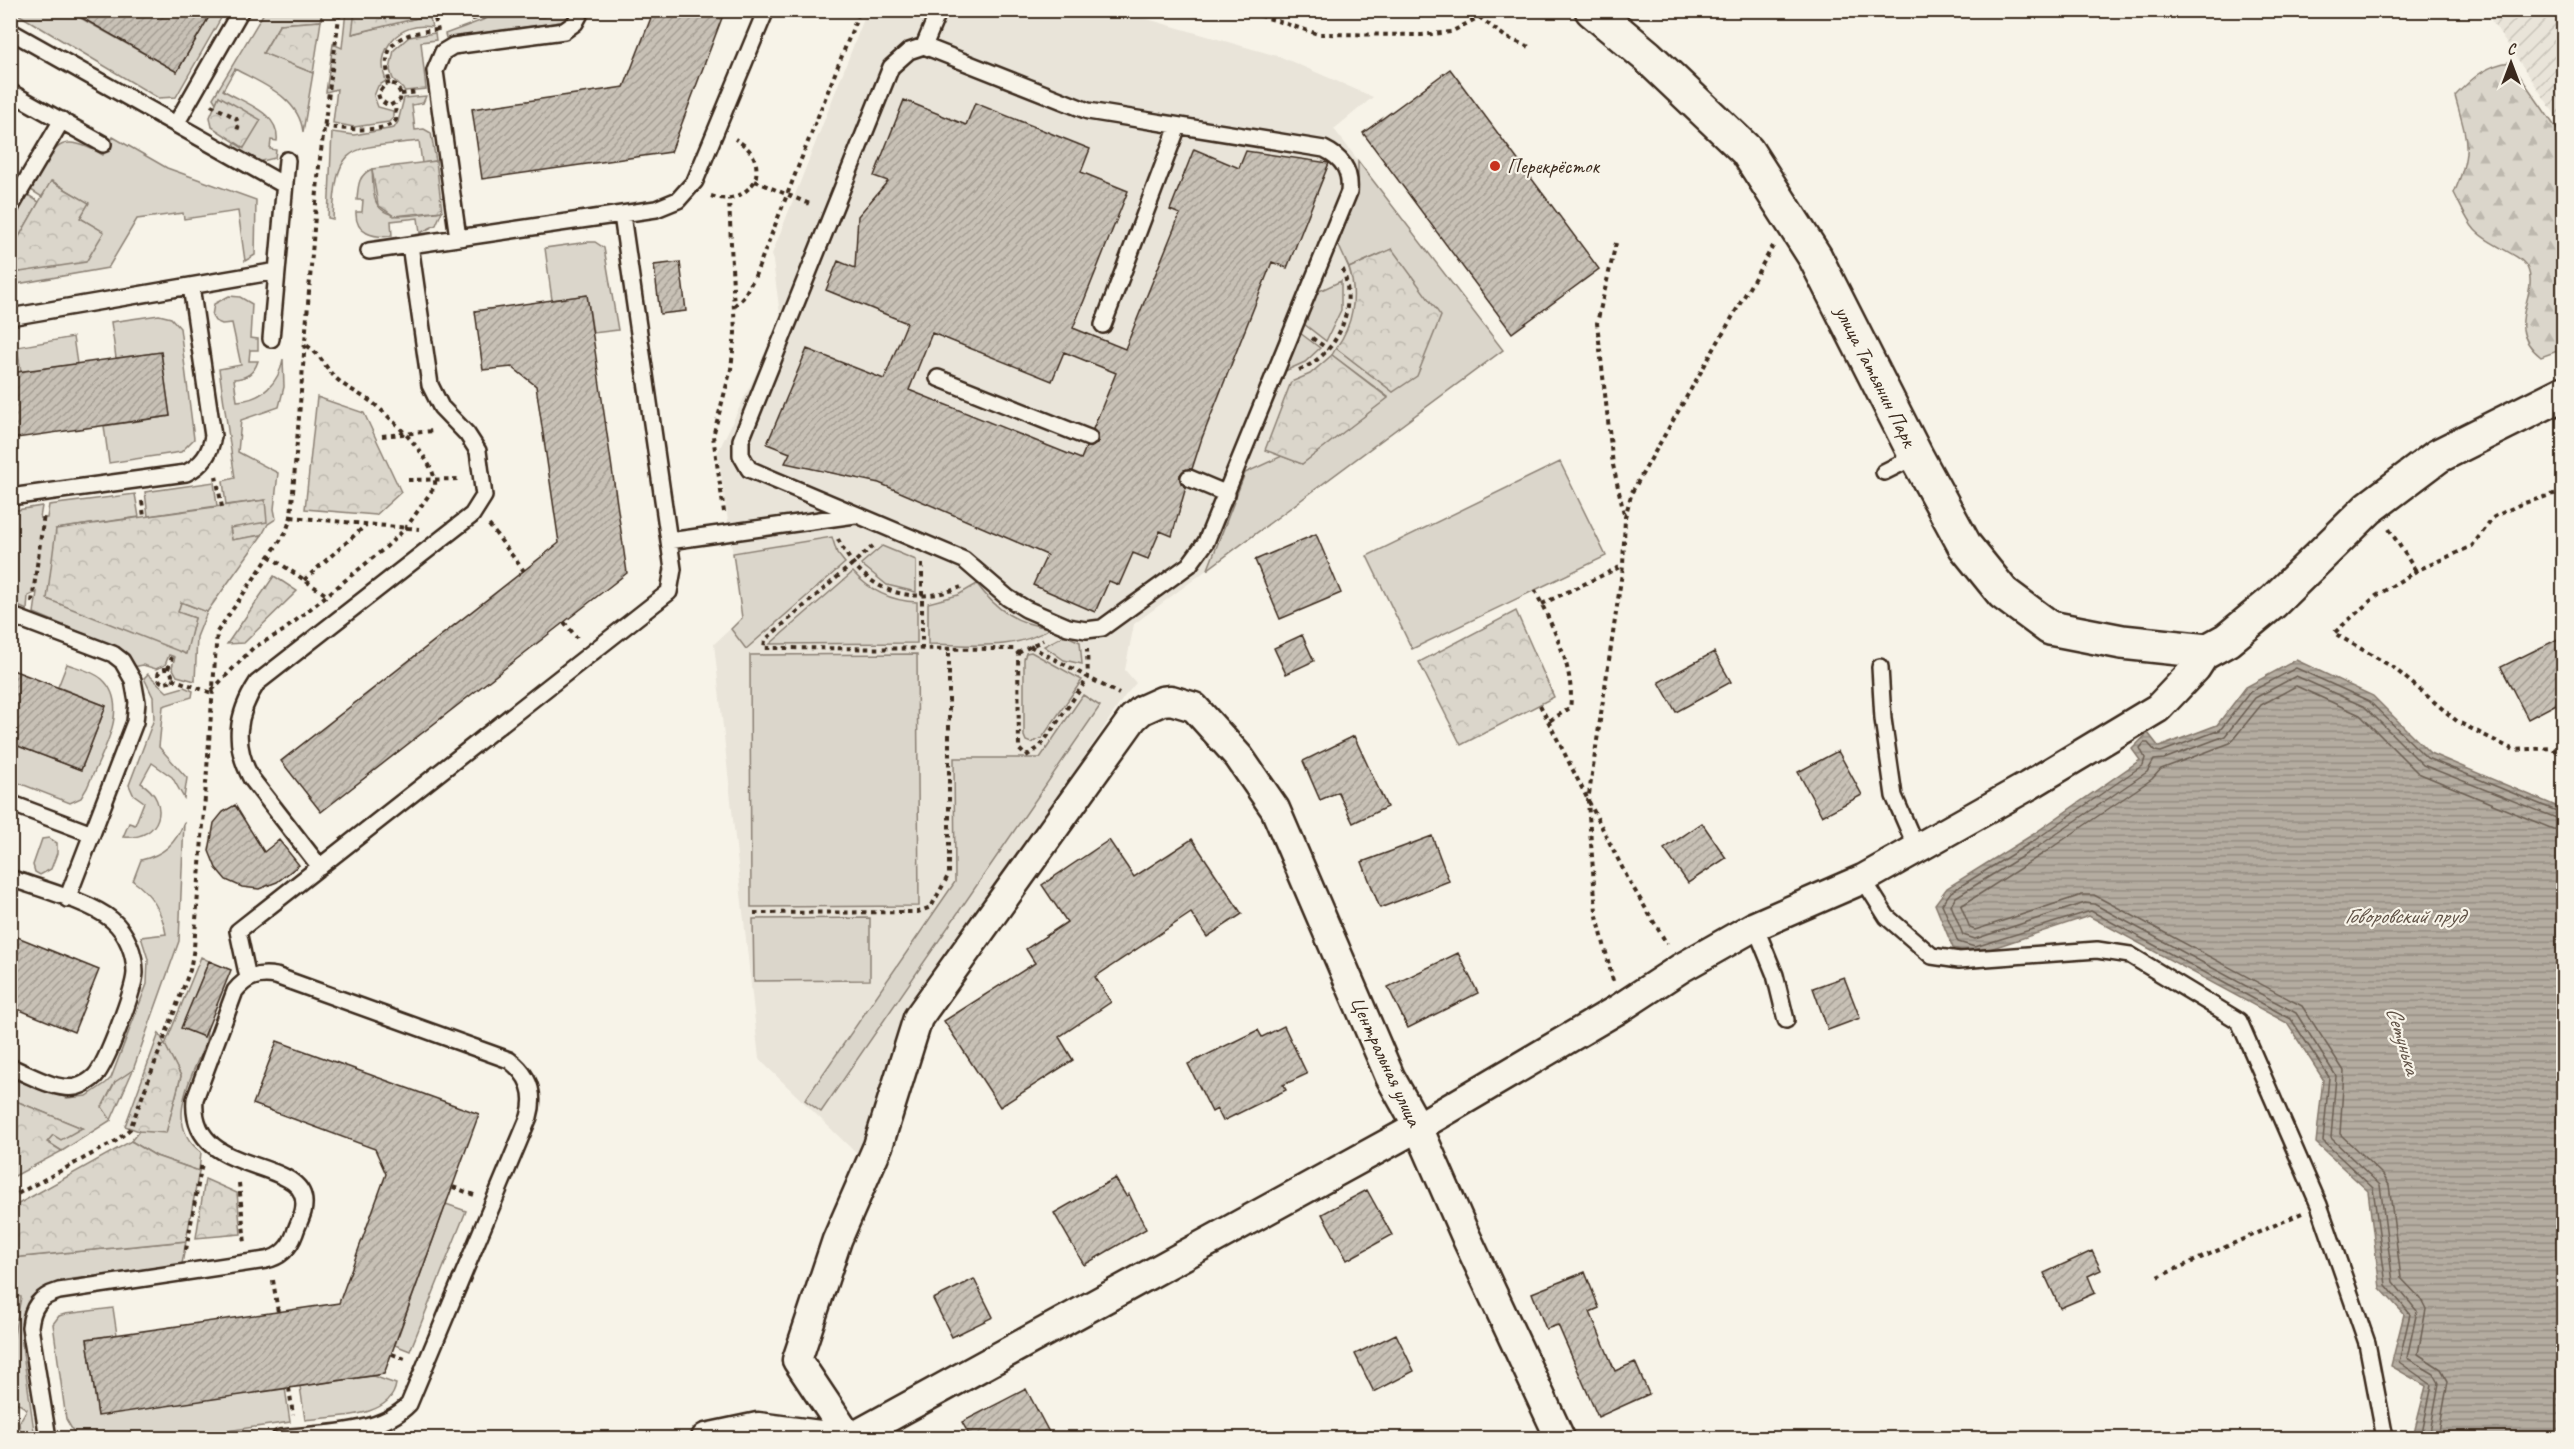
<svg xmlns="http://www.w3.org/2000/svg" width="2574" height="1449" font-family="Caveat,sans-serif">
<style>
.built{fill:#e9e4d9}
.industrial{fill:url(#industrial-furrows)}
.grass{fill:#dbd6cb;stroke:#8b8074;stroke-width:1.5}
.forest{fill:url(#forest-firs);stroke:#8b8074;stroke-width:1.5}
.park{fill:url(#park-crowns);stroke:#8b8074;stroke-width:1.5}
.water{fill:url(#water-rules);stroke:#84786c;stroke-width:1.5}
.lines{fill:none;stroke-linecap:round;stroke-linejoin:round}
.shore{stroke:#6b5e52;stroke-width:1.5}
.building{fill:url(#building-hatch);stroke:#3b2a1e;stroke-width:1.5;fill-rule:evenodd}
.service-casing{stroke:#3b2a1e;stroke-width:20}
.minor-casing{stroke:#3b2a1e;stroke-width:33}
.tertiary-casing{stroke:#3b2a1e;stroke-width:38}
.path{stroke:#3b2a1e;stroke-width:4;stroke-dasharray:4.5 4.5;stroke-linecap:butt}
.service{stroke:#f7f3e8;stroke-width:15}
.minor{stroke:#f7f3e8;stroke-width:28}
.tertiary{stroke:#f7f3e8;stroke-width:33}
.poi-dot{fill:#c8321e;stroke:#f7f3e8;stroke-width:2}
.labels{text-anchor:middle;stroke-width:4.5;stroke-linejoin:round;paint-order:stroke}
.poi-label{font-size:21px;fill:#3b2a1e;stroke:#f7f3e8;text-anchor:start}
.street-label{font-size:21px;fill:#3b2a1e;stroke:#f7f3e8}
.water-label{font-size:22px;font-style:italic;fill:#5f5145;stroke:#f7f3e8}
</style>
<defs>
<pattern id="industrial-furrows" width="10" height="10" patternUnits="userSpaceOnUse" patternTransform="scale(1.5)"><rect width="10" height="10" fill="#e9e4d9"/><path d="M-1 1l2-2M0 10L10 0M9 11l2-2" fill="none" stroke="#c9c4ba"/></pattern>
<pattern id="forest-firs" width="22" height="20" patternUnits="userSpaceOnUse" patternTransform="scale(1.5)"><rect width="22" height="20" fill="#dbd6cb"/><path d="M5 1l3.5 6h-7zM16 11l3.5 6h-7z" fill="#bdb8ae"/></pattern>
<pattern id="park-crowns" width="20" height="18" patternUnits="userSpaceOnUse" patternTransform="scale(1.5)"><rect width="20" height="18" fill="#dbd6cb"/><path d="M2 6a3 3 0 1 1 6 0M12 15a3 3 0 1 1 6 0" fill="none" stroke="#bdb8ae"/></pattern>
<pattern id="water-rules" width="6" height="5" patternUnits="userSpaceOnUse" patternTransform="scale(1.5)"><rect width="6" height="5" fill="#b4aca0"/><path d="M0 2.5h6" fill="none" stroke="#948c82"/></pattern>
<pattern id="building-hatch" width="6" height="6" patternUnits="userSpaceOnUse" patternTransform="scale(1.5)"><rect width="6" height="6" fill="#c8c1b6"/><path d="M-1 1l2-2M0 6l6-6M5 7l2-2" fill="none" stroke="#a49d93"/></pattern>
</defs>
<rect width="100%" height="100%" fill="#f7f3e8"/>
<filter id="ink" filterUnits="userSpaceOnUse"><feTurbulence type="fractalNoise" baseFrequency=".0167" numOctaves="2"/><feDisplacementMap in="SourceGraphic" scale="12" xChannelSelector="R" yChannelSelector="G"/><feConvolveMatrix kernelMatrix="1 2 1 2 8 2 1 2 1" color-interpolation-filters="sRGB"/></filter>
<g filter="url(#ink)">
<path class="built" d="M867 11H1119L1281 57 1373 97 1334 129 1503 350 1134 624 1125 670 1136 683 1124 697 913 1015 858 1155 759 1059 714 644 742 618 718 452 781 322 772 254Z"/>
<path class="industrial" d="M2485 11H2563V126Z"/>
<path class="grass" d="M11 10 68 11 177 72 212 11H225L176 97 158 98Z
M265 11H322L321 21 280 24 263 53 313 73 303 132C299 97 262 84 235 69L223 90C243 103 280 112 277 141L271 140 270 149 276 150 275 158 258 162 232 148 235 143 243 148 219 96 216 103 213 98Z
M346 11H355L353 34 421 17V11H428L432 27C400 21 374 49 386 81L378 86 374 96 378 107 393 111V118L389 122 354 127 333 123 337 89 326 92 333 44 342 48Z
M564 11H575L562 22 446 38 445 34 488 18 544 17Z
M435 33 436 40 421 42 426 89 405 91 393 79 390 70 394 50 409 37Z
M426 96 423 103 412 105 415 130 424 129 431 133 436 161 422 163 419 141C350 149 336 141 333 219L328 218 332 132 354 135 394 128 398 122 404 98Z
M113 137 167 168 256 200 255 255 245 261 238 211 184 219 183 213 137 219 108 268 11 285V266L20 272 103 232 80 218 88 203 52 181 42 197 31 190C54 151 55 127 103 155Z
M1358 161 1503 350 1208 569 1245 473 1282 456 1302 464 1388 397 1332 355 1336 348 1393 391 1392 249 1349 268 1338 244 1358 191Z
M372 169C373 179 372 193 376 202 387 225 423 213 442 211L436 225 420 233 418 218 391 221 392 236C374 238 355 234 356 212H362L363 200H357C358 186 358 175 372 169Z
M28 195 39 202 11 251V226Z
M588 242H595L604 248 618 330 593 333 587 295 552 300 545 248Z
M1341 281V310L1326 341 1304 324 1317 292Z
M229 296 240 297 252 304 250 338 258 339V350H250L249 361H258C254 373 247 378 234 379L237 401C262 400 279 383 283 359L284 387 279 407 241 420 238 452 278 473 274 509 276 519 268 524 262 535 232 540 230 527 265 500 226 505 223 481 235 478 219 369 241 365 232 323 222 324 215 321 212 316 214 304Z
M159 315 171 318 180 328 194 439 181 452 109 463 104 426 170 416 161 352 116 358 111 322Z
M1300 333 1320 348 1305 362 1285 371Z
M73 337 77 364 21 372 17 347Z
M1560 462 1606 556 1412 649 1367 556Z
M214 482 217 506 148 516 145 492Z
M135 494 139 517 56 529 185 654 195 618 177 612 181 602 207 612 197 637 195 681 177 676 172 667 175 657 169 655 165 665 156 669 143 665 133 667 111 645 34 613 37 592 28 596 27 610 11 603V511L42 506 40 518H47L49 505Z
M832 537 837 553 845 563 746 649 731 629 742 618 733 553Z
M882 546 916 560V592L887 585 861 564Z
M853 572C870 591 891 601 917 602V643L770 644Z
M977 584C996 610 1017 624 1050 628 1015 652 969 644 928 644V603L958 595Z
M1065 635 1080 642 1082 664 1064 660 1044 646Z
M1031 652 1082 680 1042 738 1031 743 1026 741 1024 736V659L1026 653Z
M917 654 919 906 751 907 750 655Z
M67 664C78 668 93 671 102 679 133 707 99 758 87 788L81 798 70 803 11 780 10 743 81 770 106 706 58 687Z
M148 674 167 692 184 687 193 691 192 697 163 706 159 747 187 778 184 798 172 777 152 763 141 783C172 802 161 841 123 837L129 823 135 825 144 802 133 794 129 785 154 719 153 697 144 678Z
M1083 695 1100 706 821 1112 805 1100 955 882 954 758H1040Z
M184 822 179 941 133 1070 115 1083 103 1107 111 1120 62 1151 47 1141 53 1135 82 1128 11 1099 10 1078 67 1098 87 1096 106 1083 111 1078 147 984 148 959 141 937 166 934C162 911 152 894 133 881L141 860C163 855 176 844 184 822Z
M49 838 57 843V853L51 869 40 875 35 872 33 865 42 839Z
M870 918V980L754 981 753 919Z
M201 957 209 961 182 1027 204 1037 207 1030 206 1041C193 1075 162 1124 201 1152L199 1171 156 1156 131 1141 139 1131 166 1132 181 1076 165 1045Z
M446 1204 466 1211 410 1351 395 1345Z
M186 1241 182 1264 66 1280C14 1293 19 1330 26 1373 29 1395 32 1417 35 1438H21L19 1423 27 1409 11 1399V1351L21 1297 11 1294V1258Z
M113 1308 117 1335 87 1339 98 1415 285 1388 290 1422 178 1438H77L66 1419 53 1324 59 1316 65 1314Z
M373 1376 396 1384C391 1419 334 1416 305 1420L300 1386Z"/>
<path class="forest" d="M2510 62 2563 138V349L2541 357C2501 326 2541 295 2527 267 2519 253 2488 245 2475 230 2466 220 2460 204 2454 193 2473 149 2467 141 2455 96 2471 79 2486 65 2510 62Z"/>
<path class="park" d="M355 11H421L422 17 352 34Z
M321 21 313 73 263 53 280 24Z
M219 96 261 120 244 148 212 127 210 117Z
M436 161 442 211 394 216 378 205 372 169Z
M51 181 89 203 80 218 104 232 86 262 20 272 11 266V251Z
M1392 249 1441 316 1417 376 1393 392 1336 348C1353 325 1358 296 1349 268Z
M1332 355 1388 398 1302 464 1265 450 1291 382 1310 374Z
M317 397 364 413 401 492 376 515 305 509Z
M265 500 267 522 230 528 232 540 262 535 207 612 181 602 178 612 195 618 186 654 47 599 56 529Z
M274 576 297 591 244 643 227 644Z
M1516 611 1554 697 1461 745 1419 662Z
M159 1033 181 1076 166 1133 139 1131 125 1126Z
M133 1070 111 1120 102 1107 115 1082Z
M11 1099 82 1128 61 1140 53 1135 47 1142 62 1151 11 1178Z
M131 1141 156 1156 199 1171 186 1241 11 1258V1208Z
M205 1179 237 1193 241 1234 196 1238Z"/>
<path class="water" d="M2296 660 2373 696 2430 753 2563 809V1438H2416L2414 1433 2426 1386 2391 1366 2404 1314 2380 1288 2368 1191 2316 1143 2323 1079 2287 1023 2089 916 1975 954 1953 948 1935 904 1947 888 2032 835 2140 760 2132 749 2148 733 2159 747 2217 725 2246 687Z"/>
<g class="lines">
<path class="shore" d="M2421 1438 2432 1385 2399 1362 2410 1314 2386 1285 2373 1188 2323 1141 2329 1077 2291 1019 2091 911 1975 947 1958 942 1942 904 1951 892 2035 840 2143 765 2145 758 2140 748 2144 743H2148L2155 751 2161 752 2220 730 2250 692 2296 668 2369 701 2427 758 2564 814
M2429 1438 2439 1383 2434 1374 2407 1358 2417 1311 2393 1282 2380 1185 2331 1138 2336 1076 2296 1013 2094 904 2085 903 1975 939 1963 935 1951 905 1956 897 2039 846 2147 772 2154 760 2164 759 2225 736 2255 698 2296 676 2365 707 2423 765 2564 821
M2438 1438 2448 1381 2441 1369 2418 1354 2426 1309 2421 1299 2401 1278 2389 1185 2383 1175 2340 1134 2344 1071 2302 1006 2094 895H2082L1975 930 1970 928 1961 906 2044 853 2152 779 2161 769 2230 743 2261 705 2296 686 2360 715 2418 773 2553 829 2564 830"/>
</g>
<path class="building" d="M68 10H213L177 72Z
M654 10H725L671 152 482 179 472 109 624 87Z
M1450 69 1599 269 1512 333 1363 133Z
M904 100 966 125 975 103 1090 149 1081 172 1128 191 1073 328 1125 349 1180 214 1170 210 1194 149 1239 168 1246 151 1329 163 1287 268 1272 262 1202 438 1192 469 1184 470 1180 475 1181 483 1186 487 1172 536 1160 531 1148 559 1133 553 1119 585 1109 581 1095 612 1033 585 1047 555 879 483 785 463 790 453 767 444 807 349 884 379 907 323 826 290 838 261 855 268 858 216 888 181 874 176ZM932 333 1052 381 1064 352 1116 373 1093 429 1098 436V442L1091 447H1086L1081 459 909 390Z
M680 262 686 311 660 314 654 265Z
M587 295 627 573 321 812 281 761 559 543 536 386 512 367 483 370 475 311Z
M161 352 170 416 10 439V373Z
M1316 534 1341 593 1280 619 1255 560Z
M1302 635 1314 661 1286 674 1274 648Z
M2564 636V700L2528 719 2501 667Z
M1714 652 1731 682 1676 712 1659 682Z
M10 669 106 706 81 770 10 743Z
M1354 736 1387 807 1353 823 1338 792 1320 800 1303 761Z
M1838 751 1862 795 1822 816 1798 772Z
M235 805 264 852 279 840 299 865 277 882 259 889 242 887 226 880 216 868 209 851 214 823 223 812Z
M1702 823 1726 858 1688 883 1664 849Z
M1432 836 1449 881 1380 908 1362 862Z
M1192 839 1242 914 1207 937 1191 913 1095 977 1111 1002 1059 1037 1073 1060 1000 1107 944 1021 1035 963 1026 949 1067 922 1042 885 1109 840 1134 877Z
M10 934 99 970 74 1032 10 1006Z
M1458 953 1478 993 1408 1028 1388 987Z
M209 961 231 970 204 1037 181 1028Z
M1844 977 1860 1018 1828 1030 1813 988Z
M1284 1026 1307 1074 1283 1085 1286 1090 1223 1121 1217 1109 1212 1112 1188 1064 1258 1030 1262 1037Z
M277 1041 479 1114 384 1374 98 1416 87 1339 339 1303 386 1174 375 1149 253 1104Z
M1115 1178 1126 1196 1129 1194 1146 1229 1084 1265 1054 1213Z
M1367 1190 1392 1235 1347 1260 1322 1214Z
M2092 1251 2101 1270 2088 1276 2095 1293 2060 1308 2044 1273Z
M1585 1272 1599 1308 1590 1312 1615 1371 1635 1362 1649 1394 1598 1417 1558 1325 1546 1329 1532 1293Z
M974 1279 993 1317 952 1337 933 1299Z
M1396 1334 1414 1371 1374 1392 1355 1354Z
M1026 1389 1052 1438H971L962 1422Z"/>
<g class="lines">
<g class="service-casing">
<path id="service" d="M10 31 284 185
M924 46 909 51 891 67 741 440V455L749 469 964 560 1008 598 1026 609 1068 627 1086 630 1102 628 1189 565 1206 542 1349 192C1351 171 1343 158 1324 149L1088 111 924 46 939 10
M10 92 103 144
M176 124 241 10
M10 208 62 120
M458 238 435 71 443 52 453 46 564 31 575 23 582 10
M369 251 656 209 678 200 695 181 766 10
M10 317 277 271
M1103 325 1178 126
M271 339 287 160
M938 378 1089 438
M1884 472 1916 456
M1189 478 1227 494
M10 497 186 473C202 465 210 454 213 436L191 286
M669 541 855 515
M10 615 113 654 122 661 133 680 137 702 135 722 92 834 10 803
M1880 667 1883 719 1894 796 1917 849
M320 867 251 778C233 744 236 715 257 683L472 515 484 496 478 451 467 434 441 407 430 385 410 245
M10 878C38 888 91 902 112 920 127 933 135 954 135 973 134 990 107 1063 95 1076 90 1081 83 1085 76 1087 55 1091 29 1074 10 1067
M1863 879 1887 917 1932 956 1959 960 2097 950 2130 955 2239 1021 2319 1205 2367 1343 2385 1438
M67 899 92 834
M1755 926 1775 975 1786 1020
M248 978 238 931 669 592 673 569 622 215
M48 1438 30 1327C32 1307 39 1297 59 1291L266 1260C281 1257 290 1247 295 1233 297 1226 301 1219 303 1212 317 1152 188 1183 195 1099L235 991C246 977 258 973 276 976L509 1060C529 1075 536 1093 529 1117L409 1404C380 1435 321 1433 280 1438"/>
</g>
<g class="minor-casing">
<path id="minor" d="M706 1438 758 1427 843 1438
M849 1438 797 1360 837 1240 878 1146 918 1018 1133 718 1142 710 1162 701 1171 700 1194 707 1239 757 1275 809 1390 1077 1418 1127 1467 1239 1560 1438
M851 1438 1418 1127 1620 1008 1681 968 1755 926 1863 879 2028 786 2158 708 2196 668 2207 651"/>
</g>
<g class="tertiary-casing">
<path id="tertiary" d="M1592 10 1647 56 1747 151 1815 257 1916 456 1965 546 2003 593 2050 628 2122 642 2207 651 2227 640 2273 602 2369 508 2438 456 2564 393"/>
</g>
<path class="path" d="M433 10 438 31
M1243 10 1318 34 1422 35 1451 32 1479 17 1485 10
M1479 17 1507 38 1532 48
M472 19 492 15 512 14
M390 83 385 84 378 94 380 100 389 106 400 100 401 94 396 85 390 83C378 42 401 33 436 30
M401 94 418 92
M211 105 236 118 239 125 236 133
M324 126C339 129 387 134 396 120L395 104
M755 181 812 205
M711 196C730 202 743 197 755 181 760 161 752 149 735 139
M1616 243 1597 323 1613 465 1624 514
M734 306 743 298 755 276 860 10
M1312 338 1328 349
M1299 370C1339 354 1358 307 1342 267
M382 436 433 431
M216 476 222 507
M408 480 461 479
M2564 491 2521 504 2494 517 2472 546 2416 571 2376 596 2334 633 2394 668 2458 722 2514 750 2552 748 2564 756
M142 501 144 517
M724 512 713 436 731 369 735 333 729 199
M291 517 419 529
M489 525 524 571
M2389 529 2416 571
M838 539C862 590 909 608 961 587
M873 546 765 640 764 648 1014 649 1018 653 1019 749 1026 756 1040 747 1088 678 1087 649
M269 556 328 596
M922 564V649
M304 580 366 525
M1535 590C1551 624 1576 669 1570 708L1549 721
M32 602 44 514
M1542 604 1622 566
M564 622 577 638
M1030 646 1119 694
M1018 653 1043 640
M158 676a7 7 0 1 1 14 0a7 7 0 1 1-14 0Z
M168 669 172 657
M172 679 212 693
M212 690 253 648 283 631 385 548 406 528 435 486C438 462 391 418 373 403 362 395 348 389 338 380 322 366 325 357 303 343
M1540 705 1628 879 1667 944
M754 913 918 912 931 907 949 874V649
M1613 981 1596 912 1588 801 1623 566 1625 517 1632 492 1773 246
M239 1183 245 1244
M453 1187 474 1195
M10 1198 116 1141 130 1129 190 970 194 948 217 632 286 532 291 517 319 166 340 10
M186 1250 202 1163
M2158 1277 2302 1213
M273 1280 278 1312
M392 1354 405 1359
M289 1388 293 1415"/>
<use href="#service" class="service"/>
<use href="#minor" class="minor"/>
<use href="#tertiary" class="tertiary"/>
</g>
</g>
<circle class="poi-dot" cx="1495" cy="166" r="6"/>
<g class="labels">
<g class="poi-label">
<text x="1507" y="173">Перекрёсток</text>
</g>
<g class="street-label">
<text transform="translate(1876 376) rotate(63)" y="7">улица Татьянин Парк</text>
<text transform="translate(1386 1061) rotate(65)" y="7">Центральная улица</text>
</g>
<g class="water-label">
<text x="2404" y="923">Говоровский пруд</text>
<text transform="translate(2404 1040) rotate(73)" y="8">Сетунька</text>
</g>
</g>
<rect width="2574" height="1449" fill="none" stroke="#f7f3e8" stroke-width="36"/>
<rect x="18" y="18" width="2538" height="1413" fill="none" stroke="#3b2a1e" stroke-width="2" filter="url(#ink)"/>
<g transform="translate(2511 63)" stroke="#f7f3e8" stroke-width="4.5" paint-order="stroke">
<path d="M0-4.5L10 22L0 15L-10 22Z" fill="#3b2a1e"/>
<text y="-9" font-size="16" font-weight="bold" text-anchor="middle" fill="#3b2a1e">С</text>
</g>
</svg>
